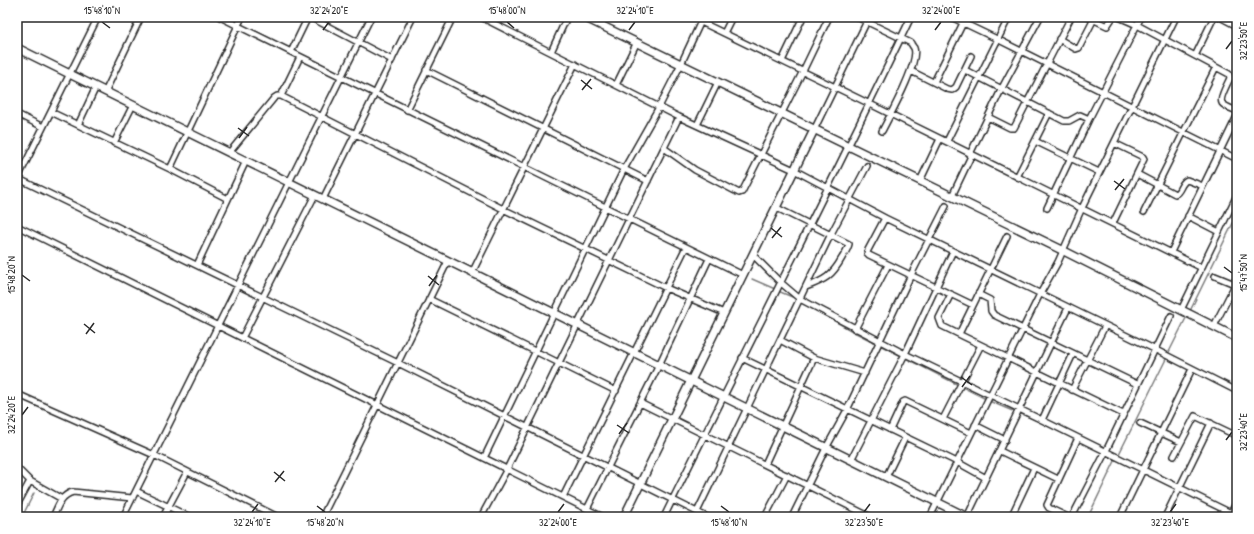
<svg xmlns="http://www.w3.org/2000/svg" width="1254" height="534" font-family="'Patrick Hand',sans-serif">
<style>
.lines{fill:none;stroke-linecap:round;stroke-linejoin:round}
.stream{stroke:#7e7e7e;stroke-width:1.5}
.street-casing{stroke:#2b2b2b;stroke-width:8}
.secondary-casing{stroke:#2b2b2b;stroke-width:10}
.street{stroke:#fff;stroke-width:5}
.secondary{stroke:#fff;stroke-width:7}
.ticks{fill:none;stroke:#2b2b2b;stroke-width:1.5}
.neatline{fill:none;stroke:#2b2b2b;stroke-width:1.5}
.ticks-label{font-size:10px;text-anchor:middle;fill:#2b2b2b}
</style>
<rect width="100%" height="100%" fill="#fff"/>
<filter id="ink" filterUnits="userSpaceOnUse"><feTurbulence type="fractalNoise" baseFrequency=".025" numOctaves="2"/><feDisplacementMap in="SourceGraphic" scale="8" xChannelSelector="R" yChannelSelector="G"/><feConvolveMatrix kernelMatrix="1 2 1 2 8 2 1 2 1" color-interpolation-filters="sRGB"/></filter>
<g filter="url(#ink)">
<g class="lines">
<path class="stream" d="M752 279 775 289
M778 291 797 299
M812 308 854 332 986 399
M1190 311 1237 215
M1168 354 1187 316
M989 401 1015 412
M1019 413 1036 420
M1106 454 1116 460
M1118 456 1167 357
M22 517 34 493
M1088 517 1116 459"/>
<g class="street-casing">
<path id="street" d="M220 17 743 275
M310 17 392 60
M481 17 679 117 794 170 885 218 1154 349 1237 391
M857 17 911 43C911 44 914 48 914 48 920 62 889 117 882 131
M951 17 997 39 1237 159
M1088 17 1107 26 1113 17
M1119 17 1137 25 1229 74 1230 78C1228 83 1219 98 1222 103 1225 107 1233 109 1237 111
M1220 17 1237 26
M701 22 870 104 1202 268
M724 33 732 17
M1059 39 1076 49 1079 48 1095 17
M291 52 308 17
M551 52 567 17
M1195 56 1214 17
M782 61 803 17
M426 70 648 181
M965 70 1064 121H1069L1080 115 1089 119
M911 71 947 89 952 90 956 87 971 56
M934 82 966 17
M616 85 637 42
M105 92 141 17
M281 96 300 57
M407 110 453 17
M51 112 170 169 228 199
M17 114 43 127
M988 117 1010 128H1014L1071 17
M78 125 96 87
M697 125 718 82
M814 130 869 17
M947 141 1009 17
M1035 141 1099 172
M114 143 133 105
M664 148 695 170 739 193 742 192 803 71 829 17
M229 153 274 98 277 96H281L503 209 666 288 724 313
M970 154 1002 88 1040 17
M170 169 242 17
M1137 174 1175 194C1181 192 1180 183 1187 180L1203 186
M1017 177 1049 113
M17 178 398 363 707 517
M17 180 98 17
M920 181 940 139
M952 196 972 154
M323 199 413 17
M777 208 849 244C848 249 845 253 842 258 832 276 825 280 806 287
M1047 208 1089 119 1141 17
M1144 212 1216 67
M1188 216 1219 232
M885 218 868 250 867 253 869 255 973 305
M1113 223 1144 159 1143 157 1114 143
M17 226 603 517
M1171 252 1237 116
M753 255 780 282 800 299 905 354 1042 420 1237 516
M197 265 246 161
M472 273 575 64
M1215 276 1237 285
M951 294 939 318 942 326 1123 414
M978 294 990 300 991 311 994 315 1137 384
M429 299 616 391
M1181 310 1237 195
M1214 326 1237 281
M855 329 888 265
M959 334 1007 236
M242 338 315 195
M780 340 814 358 865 373
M742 358 957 462 986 478
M1072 390 1105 326
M17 394 154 455 278 517
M640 403 871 517
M943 419 981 345
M1042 420 1073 354
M1140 423 1181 442
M975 425 1005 440
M890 430 903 402 905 401 971 433
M1000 451 1058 479
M1174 456 1195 416 1237 436
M484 458 624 169 659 107 681 64 703 17
M851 460 905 354 953 251
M765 464 814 358
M17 468 30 481 62 499
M886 477 905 438
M136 491 190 517
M563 497 686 247
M17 505 30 481
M587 509 659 365 709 259
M697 512 831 234 867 166
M17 516 19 517
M53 517C58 506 61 495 73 492L132 498
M123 517 371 17
M163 517 187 472
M322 517 448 261
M481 517 507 469 679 117
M664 517C746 350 831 185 911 17
M765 517 787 475
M792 517 826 448 847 410 911 275 946 206
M930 517 1040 294 1058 262 1082 208 1176 17
M967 517 1068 308
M1011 517 1034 468
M1068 517 1049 508 1047 505 1078 438
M1072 517 1106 451 1171 316
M1120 517 1192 369
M1165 517 1211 423
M1229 517 1237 501"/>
</g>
<g class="secondary-casing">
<path id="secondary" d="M584 17 1064 251 1237 338
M17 48 967 517
M624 517 814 130"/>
</g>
<use href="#street" class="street"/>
<use href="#secondary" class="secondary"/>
</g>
</g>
<path class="ticks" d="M102 22 110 28M507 22 514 28M323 30 329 22M629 30 635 22M935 30 941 22M1226 49 1232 41M581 80 592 89M582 90 591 79M238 128 249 136M239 138 247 127M1114 181 1125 189M1115 190 1124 179M771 228 782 237M772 238 781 227M1224 267 1232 273M22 275 30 281M428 276 439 285M429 286 437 275M84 324 95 333M86 334 94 323M961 377 972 385M962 387 970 376M22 415 28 407M617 425 629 433M619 434 627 423M1226 440 1232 432M274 472 285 481M275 482 284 471M317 506 325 512M721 506 729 512M252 512 258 504M558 512 564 504M864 512 870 504M1170 512 1176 504"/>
<rect width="1254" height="534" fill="none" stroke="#fff" stroke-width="44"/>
<rect x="22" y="22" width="1210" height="490" class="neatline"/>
<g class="ticks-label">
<text x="102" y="14">15°48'10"N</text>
<text x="329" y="14">32°24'20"E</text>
<text x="507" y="14">15°48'00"N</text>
<text x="635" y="14">32°24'10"E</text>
<text x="941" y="14">32°24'00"E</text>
<text transform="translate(1243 41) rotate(-90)" y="4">32°23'50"E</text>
<text transform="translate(1243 273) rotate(-90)" y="4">15°47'50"N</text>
<text transform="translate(11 275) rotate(-90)" y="4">15°48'20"N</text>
<text transform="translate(11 415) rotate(-90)" y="4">32°24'20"E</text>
<text transform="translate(1243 432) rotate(-90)" y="4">32°23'40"E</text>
<text x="252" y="526">32°24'10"E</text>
<text x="325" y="526">15°48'20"N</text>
<text x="558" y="526">32°24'00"E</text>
<text x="729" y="526">15°48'10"N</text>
<text x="864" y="526">32°23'50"E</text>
<text x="1170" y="526">32°23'40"E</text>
</g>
</svg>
